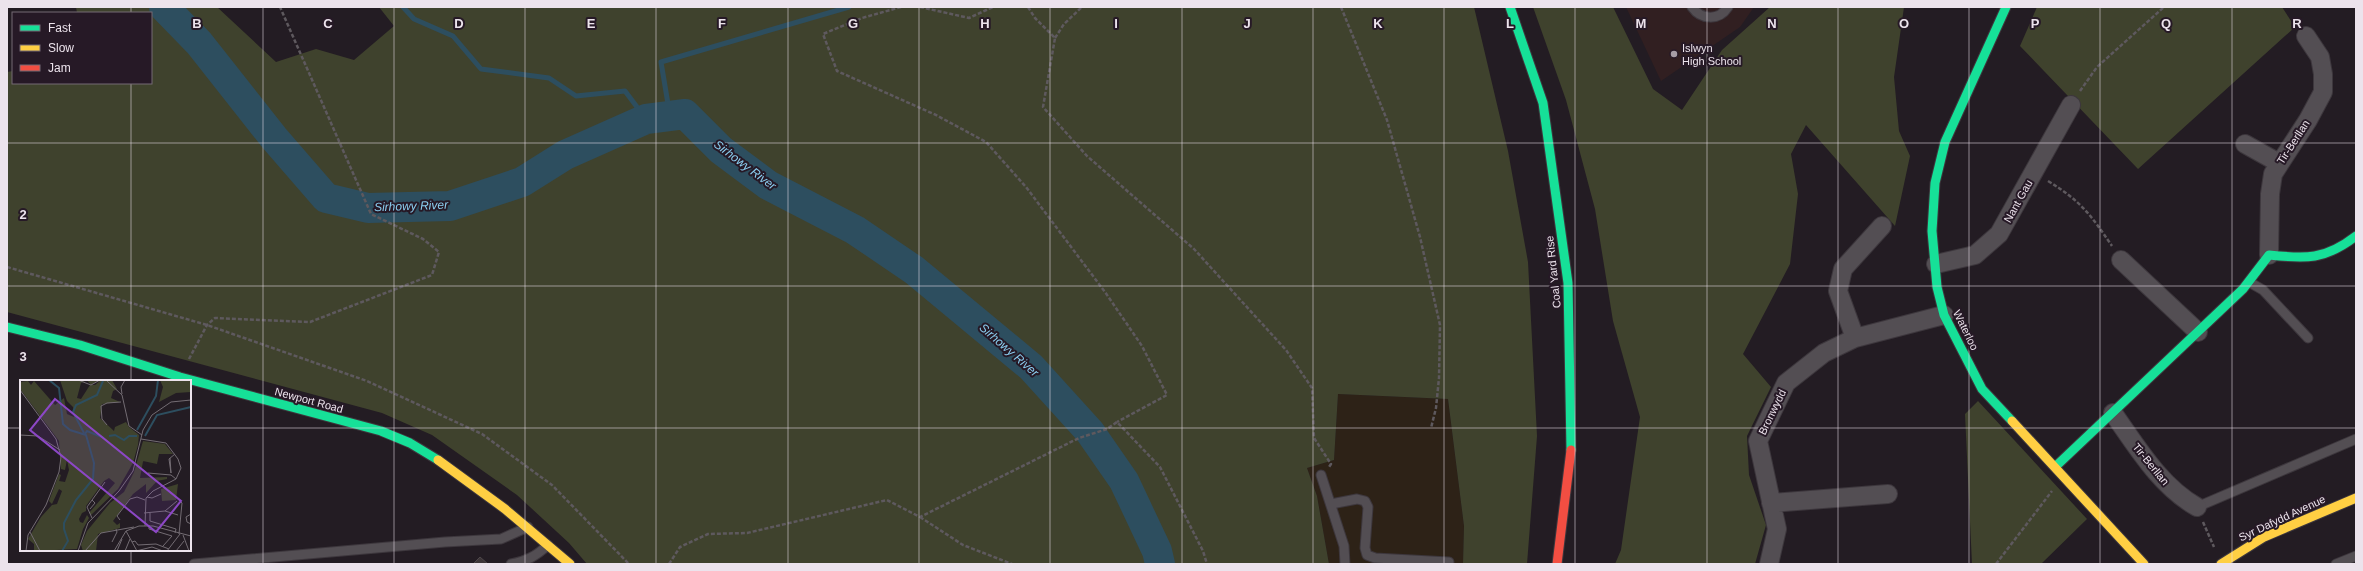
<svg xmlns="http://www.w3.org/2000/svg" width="2363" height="571" font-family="Arial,sans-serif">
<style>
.industrial{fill:#2d2217}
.education{fill:#311f21}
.green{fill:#3f422d}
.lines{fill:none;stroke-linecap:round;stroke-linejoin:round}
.stream{stroke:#2d4e5f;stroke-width:5}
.river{stroke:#2d4e5f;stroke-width:30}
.building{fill:#3d3538;stroke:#4e474a}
.lane-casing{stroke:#3d373d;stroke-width:11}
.street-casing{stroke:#3d373d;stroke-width:20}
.fast-casing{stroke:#3d373d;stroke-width:11}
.slow-casing{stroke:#3d373d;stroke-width:11}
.jam-casing{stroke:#3d373d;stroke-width:11}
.path{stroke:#5e595e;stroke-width:2.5;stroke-dasharray:4 2;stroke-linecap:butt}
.lane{stroke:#534e53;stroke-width:9}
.street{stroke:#534e53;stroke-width:18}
.fast{stroke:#16e098;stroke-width:9}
.slow{stroke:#ffcf43;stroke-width:9}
.jam{stroke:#f24e42;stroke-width:9}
.grid{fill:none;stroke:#ece3ec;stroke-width:1;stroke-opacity:0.55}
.poi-dot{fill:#a69da6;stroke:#261926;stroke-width:1.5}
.labels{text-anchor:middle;stroke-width:4;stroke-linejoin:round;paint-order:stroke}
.poi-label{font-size:11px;fill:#ece3ec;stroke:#261926;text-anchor:start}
.street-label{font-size:11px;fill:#ece3ec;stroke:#261926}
.water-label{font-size:12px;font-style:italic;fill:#8bcef0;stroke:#261926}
.inset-river{fill:none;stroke:#2d4e5f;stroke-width:2}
.inset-road{fill:none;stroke:#736c73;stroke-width:1}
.view{fill:#8c47c6;fill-opacity:0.15;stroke:#8c47c6;stroke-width:2}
.inset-edge{fill:none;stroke:#ece3ec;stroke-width:2}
.grid-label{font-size:13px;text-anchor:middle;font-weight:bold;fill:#ece3ec;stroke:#261926;stroke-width:4;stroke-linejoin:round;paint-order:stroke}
</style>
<rect width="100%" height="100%" fill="#231c23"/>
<path class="industrial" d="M1338 394 1448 399 1464 526 1463 564H1329L1317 496 1307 468 1334 460Z"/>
<path class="education" d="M1626 7H1754L1740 27 1661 81Z"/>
<path class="green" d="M76 7H217L276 62 316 49 354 60 394 26 379 7H1474L1508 151 1528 262 1537 436 1527 564H1463L1464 526 1448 399 1338 394 1334 460 1307 468 1317 496 1329 564H587L569 543 517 495 432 435 382 413 7 312V72L13 71V83H151V13H77Z
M1533 7H1613L1653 89 1682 110 1722 50 1770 7H1904L1894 77 1899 131 1910 156 1895 226 1806 125 1791 154 1798 194 1790 264 1743 354 1771 387 1747 436 1749 475 1766 525 1755 564H1615L1621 550 1640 417 1613 321 1595 209 1566 100Z
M2037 7H2282L2295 27 2138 169 2020 46Z
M1978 401 2087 519 2041 564H1972L1965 414Z"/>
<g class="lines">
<path class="stream" d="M403 7 414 19 453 36 481 69 549 78 576 96 625 91 646 119
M670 116 661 62 849 7"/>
<path class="river" d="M164 7 199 43 274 138 326 198 368 208 450 206 522 182 565 155 646 119 685 114 721 150 768 185 855 230 914 270 1031 367 1090 432 1124 481 1157 551 1160 564"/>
</g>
<path class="building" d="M480 557 488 564H473Z"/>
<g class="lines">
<g class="lane-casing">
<path id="lane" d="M1692 7C1701 20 1719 21 1728 7
M2249 282 2263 290 2308 338
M1321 475 1344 546 1345 564
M1331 504 1357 499 1365 501 1368 507 1365 548 1367 555 1375 558 1449 562
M2197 507 2356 439
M194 564 445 542 501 539 528 527
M511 564C527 561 536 556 548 545
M2336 564 2356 556"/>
</g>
<g class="street-casing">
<path id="street" d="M2245 144 2279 163
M2269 255 2270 194 2273 174 2308 120 2323 92V74L2320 57 2306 36
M2121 260 2198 332
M1936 264 1975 255 1999 234 2071 105
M1855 338 1838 291 1843 269 1882 226
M2113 413C2137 447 2160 486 2197 507
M1771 503 1888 494
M1769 564 1777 529 1758 441 1786 383 1824 353 1855 338 1944 315"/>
</g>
<g class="fast-casing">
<path id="fast" d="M1510 7 1543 103 1568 283 1571 450
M2006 7 1945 142 1935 183 1932 231 1937 287 1944 315 1982 389 2012 421
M7 327 80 345 180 377 381 431 410 443 438 460
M2055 467 2243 289 2269 255C2306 259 2325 260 2356 236"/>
</g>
<g class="slow-casing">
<path id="slow" d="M2012 421 2144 564
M438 460 505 509 570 564
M2221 564 2264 537 2356 498"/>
</g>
<g class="jam-casing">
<path id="jam" d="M1557 564 1571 450"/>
</g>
<path class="path" d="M901 7 862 18 823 34 837 71 936 115 986 142 1026 187 1105 292 1142 346 1167 395 1117 422
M920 7 969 18 993 7
M1028 7 1035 18 1055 38 1043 107 1087 156 1194 249 1286 350 1312 388 1314 438 1331 464 1329 467
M1341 7 1387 120 1420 237 1440 325 1439 378 1436 408 1431 428
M1055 38 1064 24 1082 7
M2080 91 2097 67 2164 7
M2048 181C2082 202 2090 214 2112 246
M7 267 207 325 367 381 482 434 552 485 629 564
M189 359 207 325 215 318 310 322 432 275 439 252 423 239 371 214 280 7
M920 517 963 545 1012 564
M2203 522 2214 547
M669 564 680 547 708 534 747 533 887 500 920 517 1079 438 1107 429 1117 422 1160 467 1203 551 1207 564
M1996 564 2052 491"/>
<use href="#lane" class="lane"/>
<use href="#street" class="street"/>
<use href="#fast" class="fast"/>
<use href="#slow" class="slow"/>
<use href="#jam" class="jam"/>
</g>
<path class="grid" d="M131 7V13M263 7V564M394 7V564M525 7V564M656 7V564M788 7V564M919 7V564M1050 7V564M1182 7V564M1313 7V564M1444 7V564M1575 7V564M1707 7V564M1838 7V564M1969 7V564M2100 7V564M2232 7V564M131 83V381M7 143H2356M7 286H2356M7 428H21M190 428H2356M131 550V564"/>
<circle class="poi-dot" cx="1674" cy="54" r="4"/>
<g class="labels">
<g class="poi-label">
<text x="1682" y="52">Islwyn<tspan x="1682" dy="13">High School</tspan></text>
</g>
<g class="street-label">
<text transform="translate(2293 142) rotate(-57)" y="4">Tir-Berllan</text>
<text transform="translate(2018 201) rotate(-61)" y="4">Nant Gau</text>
<text transform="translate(1553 272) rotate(-96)" y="4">Coal Yard Rise</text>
<text transform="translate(1966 330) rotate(64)" y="4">Waterloo</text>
<text transform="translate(309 400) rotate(15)" y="4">Newport Road</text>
<text transform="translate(1772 412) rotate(-64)" y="4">Bronwydd</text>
<text transform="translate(2151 464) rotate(51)" y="4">Tir-Berllan</text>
<text transform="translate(2282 518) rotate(-25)" y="4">Syr Dafydd Avenue</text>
</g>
<g class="water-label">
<text transform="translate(745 165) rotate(37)" y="4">Sirhowy River</text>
<text transform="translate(411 206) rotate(-2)" y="4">Sirhowy River</text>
<text transform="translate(1009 350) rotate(41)" y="4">Sirhowy River</text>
</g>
</g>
<g transform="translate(20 380)">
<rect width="171" height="171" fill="#231c23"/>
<path d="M40 0H80L71 5 67 0 61 3 57 18 61 19 70 5H75L81 0H92L97 9 93 11 91 18 100 22 82 24 80 38 94 51 95 47 106 42 109 47 119 55 118 65 113 83 98 109 71 135 69 133 95 103 89 98 84 101 66 126V131L62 133 59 139 60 142 63 143 67 135 69 138 63 149 57 169 14 171V164L8 159 21 137 32 125 37 124 42 111 39 109 32 124 29 121 39 94 41 95 39 101 45 102 49 90 47 80 45 90 41 89 39 61 0 9V2L8 1 11 5 14 1 35 25 44 18 47 34 54 37 53 27 47 21ZM140 0H171V12L156 13 139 22 143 7ZM123 61 145 64 153 74H139L137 84 123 81 124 76 120 98 147 97V99L137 101 126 113V104L113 114 93 141 97 145 100 143V148L78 154 76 171H63L61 165 67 151 90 123 104 112 114 92ZM158 104 156 120 142 121 141 109Z" fill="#3f422d"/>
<path class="inset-river" d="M29 0 39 8 43 44 50 50 66 55 74 83 73 99 56 120 44 143V149L48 161 42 171M117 50 136 16 138 0M64 53 53 32 56 25 77 15 83 1M65 54 67 51 84 58M89 56 95 55 104 60 109 56H117M125 56 137 35 171 27"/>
<path class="inset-road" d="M58 0 71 5 80 0M86 0 102 15 109 46 122 55M0 10 36 59 41 77 39 92 26 125 8 155 6 171M102 14 101 7 105 0M87 45 82 39 81 26 87 23 101 22M0 55 18 56 40 70M121 59 146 63 158 79 161 88 156 99 133 111 126 118 125 146M150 78 151 93M128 93 151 95 156 99M151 93 149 79 155 74M127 117 132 118 141 114M157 118 162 123 159 154M70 129 75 123 72 120M145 131 157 121M124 133 145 131 158 135M130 133V141L156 149 155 153M171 134 166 137 167 142 171 144M72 138 67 127 85 102M100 140 97 136 110 119 117 117 125 120M129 145V149L152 156M106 151 117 171M10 152 20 171M163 155 169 171M92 162 97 152 96 149M112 162 115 161 118 165 136 164 149 169M143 166 152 156M58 171 68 143 99 111 113 91 123 50 132 35 151 22 171 20M65 171 81 153 114 147M94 171 106 151 119 146H133L171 156M97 171 102 159M105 171 110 159M116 171 132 167 143 171M147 171 160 154M156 171 164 161"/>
<path class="view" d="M35 19 161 121 136 152 10 50Z"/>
<rect width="171" height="171" class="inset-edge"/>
</g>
<g class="grid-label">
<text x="197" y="28">B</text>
<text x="328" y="28">C</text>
<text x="459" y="28">D</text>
<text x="591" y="28">E</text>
<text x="722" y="28">F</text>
<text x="853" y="28">G</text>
<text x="985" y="28">H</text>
<text x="1116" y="28">I</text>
<text x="1247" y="28">J</text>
<text x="1378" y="28">K</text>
<text x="1510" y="28">L</text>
<text x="1641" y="28">M</text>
<text x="1772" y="28">N</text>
<text x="1904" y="28">O</text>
<text x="2035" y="28">P</text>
<text x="2166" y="28">Q</text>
<text x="2297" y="28">R</text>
<text x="23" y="219">2</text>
<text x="23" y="361">3</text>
</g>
<rect width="2363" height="571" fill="none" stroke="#ece3ec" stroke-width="16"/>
<rect x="12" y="12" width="140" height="72" fill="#261926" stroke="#756a75"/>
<rect x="20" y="25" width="20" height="6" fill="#16e098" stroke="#756a75"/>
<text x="48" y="32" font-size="12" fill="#ece3ec">Fast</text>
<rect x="20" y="45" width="20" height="6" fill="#ffcf43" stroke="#756a75"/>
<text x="48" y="52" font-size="12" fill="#ece3ec">Slow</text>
<rect x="20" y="65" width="20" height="6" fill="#f24e42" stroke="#756a75"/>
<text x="48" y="72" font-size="12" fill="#ece3ec">Jam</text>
</svg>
